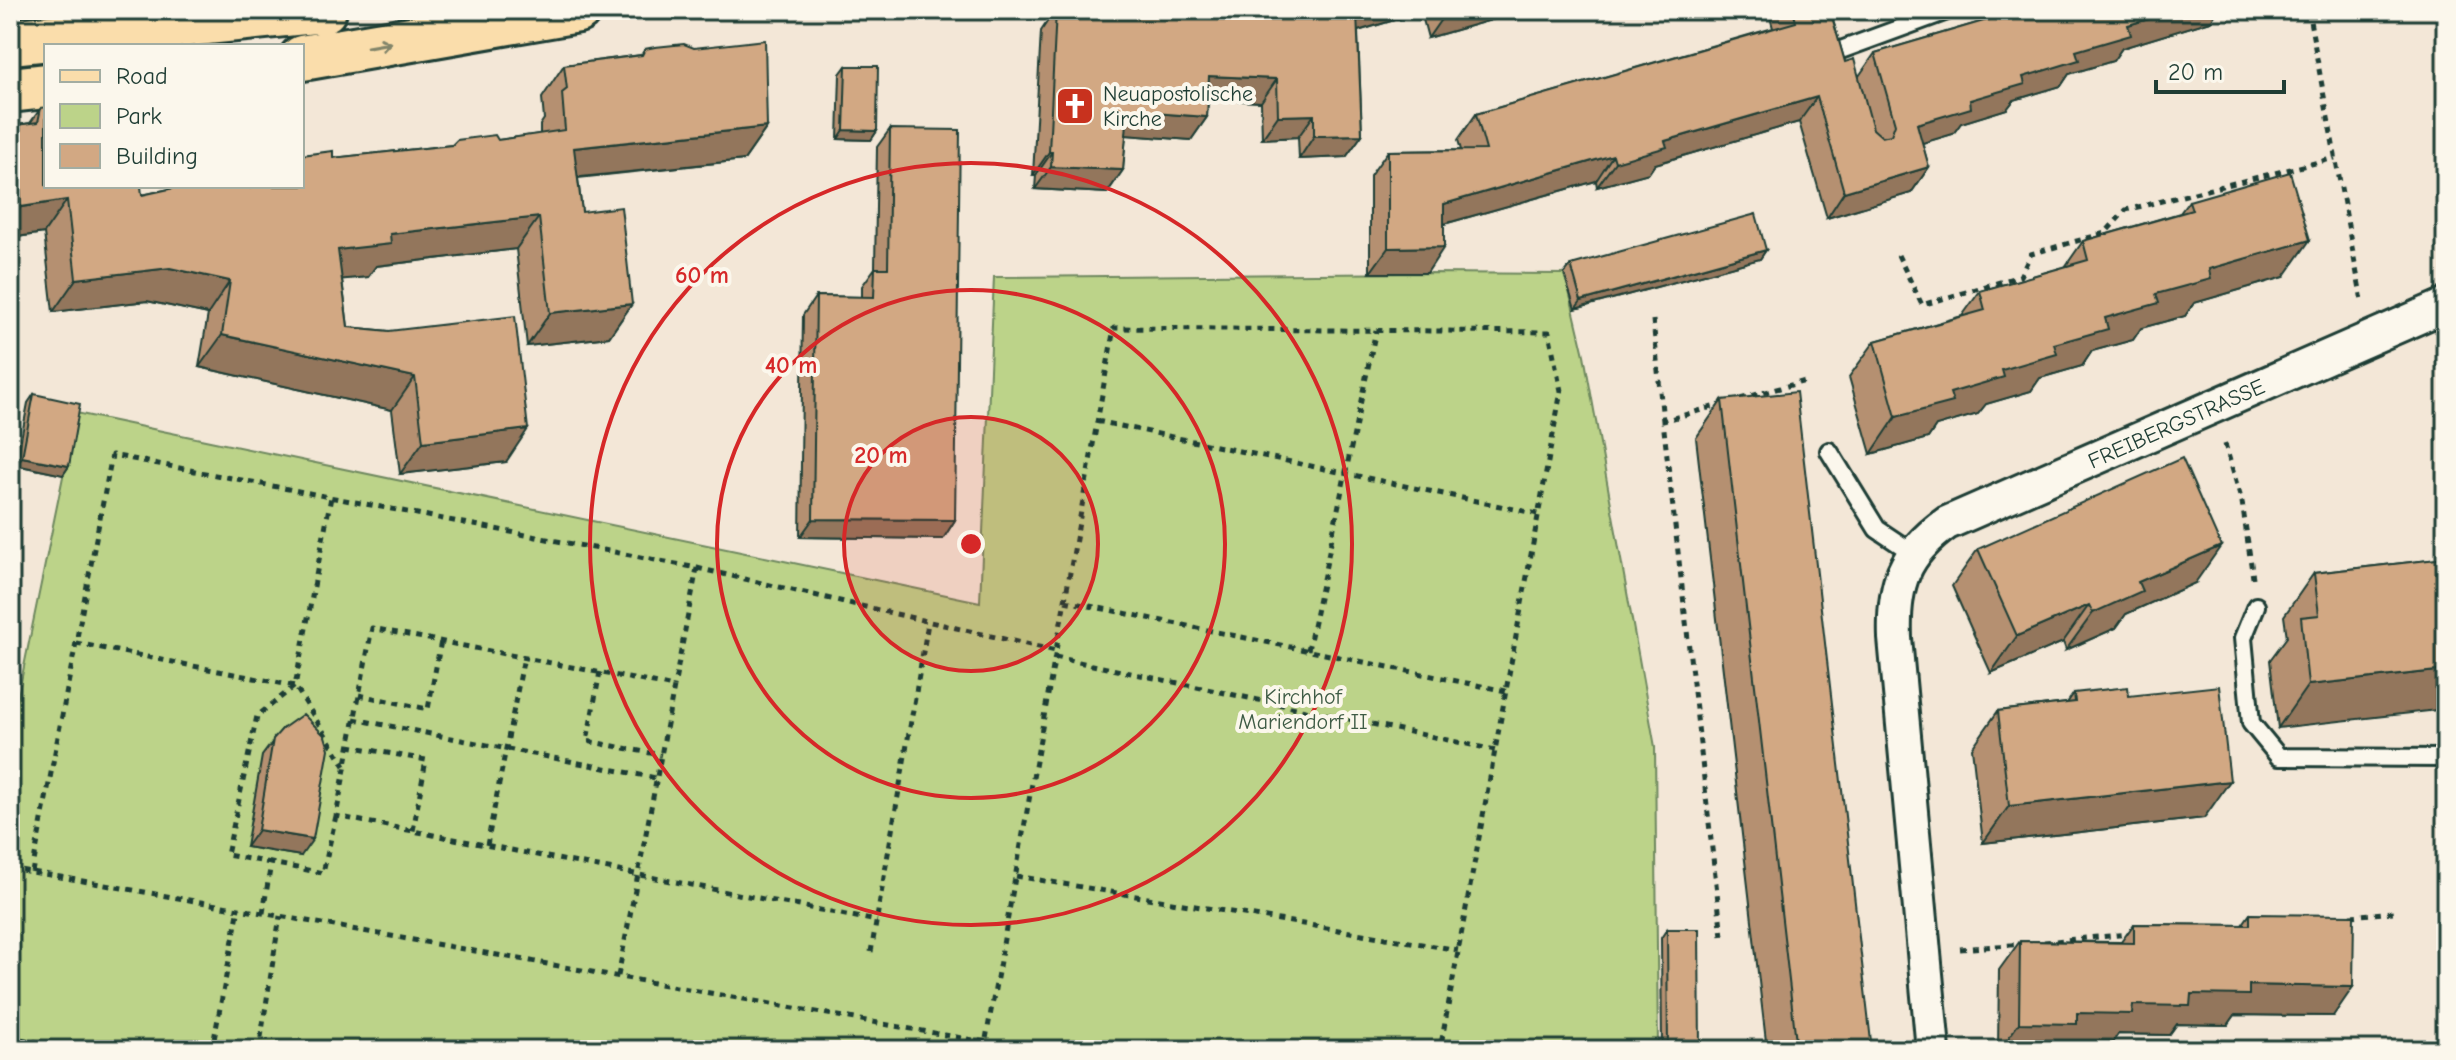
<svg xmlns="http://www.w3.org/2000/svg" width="2456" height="1060" font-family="'Comic Neue',sans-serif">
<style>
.green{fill:#bcd389;stroke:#6e885e;stroke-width:2}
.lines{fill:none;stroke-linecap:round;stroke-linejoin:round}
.service-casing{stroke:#1f3d34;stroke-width:22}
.minor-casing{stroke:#1f3d34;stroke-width:38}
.primary-casing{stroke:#1f3d34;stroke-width:50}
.path{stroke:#1f3d34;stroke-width:5;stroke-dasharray:6 6;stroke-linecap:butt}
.service{stroke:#fbf7ec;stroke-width:16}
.minor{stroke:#fbf7ec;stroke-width:32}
.primary{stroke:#faddab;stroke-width:44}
.wall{fill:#b59071;stroke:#1f3d34;stroke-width:2}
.shaded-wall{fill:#93765c;stroke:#1f3d34;stroke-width:2}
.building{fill:#d2a883;stroke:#1f3d34;stroke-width:2}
.oneway{stroke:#82856a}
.ring{fill:none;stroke:#d62828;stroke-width:4}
.labels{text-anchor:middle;stroke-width:8;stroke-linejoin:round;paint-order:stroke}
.poi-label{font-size:22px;fill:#1f3d34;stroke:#fbf7ec;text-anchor:start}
.street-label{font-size:22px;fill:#1f3d34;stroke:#fbf7ec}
.park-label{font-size:22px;fill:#3e5b45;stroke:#fbf7ec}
.centre{fill:#d62828;stroke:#fbf7ec;stroke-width:4}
.ring-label{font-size:24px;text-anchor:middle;font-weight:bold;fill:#d62828;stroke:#fbf7ec;stroke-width:8;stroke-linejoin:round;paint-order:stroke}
</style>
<rect width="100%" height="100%" fill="#f3e7d7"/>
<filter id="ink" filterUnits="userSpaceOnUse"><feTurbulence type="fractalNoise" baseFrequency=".0125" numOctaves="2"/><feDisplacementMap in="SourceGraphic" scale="16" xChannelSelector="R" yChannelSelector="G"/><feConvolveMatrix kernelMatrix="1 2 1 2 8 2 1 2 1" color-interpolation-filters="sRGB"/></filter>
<g filter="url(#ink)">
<path class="green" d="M1427 273 1565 274 1584 355 1655 747 1658 1050H10V735L76 413 980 602 994 277Z"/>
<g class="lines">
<g class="service-casing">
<path id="service" d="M1838 51 1950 10
M1829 451 1877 529 1913 553
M2256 606 2243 638 2251 723 2279 757 2446 758"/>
</g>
<g class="minor-casing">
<path id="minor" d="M1933 1050 1895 638C1893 585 1903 554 1947 523L2446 305"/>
</g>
<g class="primary-casing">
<path id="primary" d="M10 42 324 10
M302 58 578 10
M10 90 46 86"/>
</g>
<path class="path" d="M2308 10 2362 301
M1898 255 1922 305 2020 276 2031 254 2105 233 2126 210 2335 158
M1653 320 1663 421
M1740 399 1809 380
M1097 421 1538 514
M2225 444 2242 502 2253 578
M697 568 1056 651
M1065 601 1506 691
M76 643 295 686 331 497
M1308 650 1376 330
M1055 657 1495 750
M600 672 587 741 661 755
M359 695 428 709 441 641
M354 719 656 778
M349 746 426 760 413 831
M487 845 524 657
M271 863 227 855 257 716 295 686 345 766
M10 868 1029 1050
M32 872 112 455 697 568 674 687
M1016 876 1458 950
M263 913 271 863 323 873 336 816
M2351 916 2393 912
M1722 936 1663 421 1723 404
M2044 942 2130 934
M1960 949 2022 944
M871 952 928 623
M618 976C637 880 656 783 674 687L372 628 336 816C516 851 696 886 877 921
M10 1037 77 1050
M212 1050 239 908
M259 1050 280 916
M984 1050 1114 328 1549 332 1561 391 1440 1050"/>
<use href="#service" class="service"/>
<use href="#minor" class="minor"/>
<use href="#primary" class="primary"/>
</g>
<path class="wall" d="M1053 10H1512L1509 15 1428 38 1421 12 1358 31 1362 135 1346 157 1299 159 1298 137 1262 139 1261 102 1208 99 1207 117 1191 140 1126 135 1123 170 1107 193 1035 189 1036 175H1033L1041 31 1053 13Z
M1768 10H1830L1845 62 1859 76 1875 53 1984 21 1991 10H2218L2211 21 2122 48 2113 61 2069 74 2061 86 2014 100 2007 109 1961 123 1953 134 1922 143 1929 167 1911 193 1827 218 1799 122 1655 164 1649 173 1597 187 1596 181 1444 224 1427 273H1370V176L1388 151 1461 150 1458 140 1476 114 1773 28Z
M645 49 767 127 744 160 578 178 582 212 632 304 609 337 527 346 516 249 376 266 368 277 342 279 348 327 389 331 506 462 400 474 392 410 199 367 208 314 147 301 53 312 44 233 10 238V126L30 123 41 108 142 195 183 186H302L333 158 498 140 540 134V125L544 119 542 98 564 65 641 55Z
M846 66 877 131 871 140 838 139 840 74Z
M890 129 955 520 943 539 800 537 803 315 816 296 862 297V286L875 268 877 147Z
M2189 201 2284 277 2194 303 2185 316 2141 328 2133 340 2092 351 2082 366 2040 378 2031 391 1986 404 1978 414 1936 426 1928 438 1871 454 1849 377 1875 341 1962 316 1980 291 2065 267 2083 241 2180 213Z
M1766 250 1760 259 1575 309 1564 274 1571 265Z
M34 394 69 466 63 475 16 465 28 403Z
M1722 400 1872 1050H1767L1696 438Z
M1978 549 2195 583 2126 614 2116 628 2066 650 2063 642 1991 673 1952 586Z
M2446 558 2278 728 2270 660 2287 637 2284 616 2314 573Z
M2074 693 2129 696 2204 818 1983 843 1972 748 1998 711 2067 703Z
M282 729 301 856 246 847 262 756Z
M2250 914 2333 1016 2235 1015 2228 1025 2177 1024 2169 1035 2118 1034 2112 1043H2063L2058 1050H1998L1999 970 2020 941 2121 942 2134 924 2242 925Z
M1667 929 1700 1050H1662L1661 938Z"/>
<path class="shaded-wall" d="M1368 10H1423L1421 12 1341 36 1357 13Z
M1462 10H1512L1509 15 1428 38 1444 15Z
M2180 10H2218L2211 21 2122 48 2113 61 2069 74 2061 86 2014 100 2007 109 1961 123 1953 134 1899 150 1917 124 2023 77 2128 25Z
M1209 76 1277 79 1261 102 1194 98Z
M1817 97 1799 122 1655 164 1649 173 1597 187 1615 162 1665 141Z
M1128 111 1207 117 1191 140 1112 134Z
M1314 115 1298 137 1262 139 1278 116Z
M767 127 744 160 552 180 574 148Z
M844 130 877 131 871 140 838 139Z
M1362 135 1346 157 1299 159 1314 136Z
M1049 152H1052L1036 175H1033Z
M1613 155 1596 181 1426 229 1444 204Z
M1051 167 1123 170 1107 193 1035 189Z
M1929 167 1911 193 1827 218 1844 192Z
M20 187 10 202V189Z
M67 200 44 233 10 238V222L21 207Z
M539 217 516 249 376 266 368 277 315 282 338 250 390 234Z
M2310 240 2284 277 2194 303 2185 316 2141 328 2133 340 2092 351 2082 366 2040 378 2031 391 1986 404 1978 414 1936 426 1928 438 1871 454 1896 417 2002 370 2105 318 2209 269Z
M1444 247 1427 273H1370L1388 248Z
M1766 250 1760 259 1575 309 1581 301Z
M170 268 230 281 208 314 147 301 53 312 76 279Z
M632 304 609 337 527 346 550 313Z
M222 335 415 377 392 410 199 367Z
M528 429 506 462 400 474 423 442Z
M22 457 69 466 63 475 16 465Z
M813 519 955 520 943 539 800 537Z
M2221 546 2195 583 2126 614 2116 628 2066 650 2093 613 2138 582Z
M2089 605 2063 642 1991 673 2017 636Z
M2446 670V709L2278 728 2308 685Z
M2230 781 2204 818 1983 843 2009 806Z
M258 830 313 839 301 856 246 847Z
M2249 985 2353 987 2333 1016 2235 1015 2228 1025 2177 1024 2169 1035 2118 1034 2112 1043H2063L2058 1050H2000L2019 1023Z"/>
<path class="building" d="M1056 10H1368L1357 13 1362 135 1314 136V115L1278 116 1277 79 1209 76 1207 117 1128 111 1123 170 1051 167 1052 152H1049Z
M1443 10H1462L1444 15Z
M1793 10H1830L1845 62 1854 59 1873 129 1882 137 1891 135 1895 124 1875 53 2004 15 2003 10H2180L2128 25 2131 35 2076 51 2079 60 2023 77 2025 84 1970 100 1971 108 1917 124 1929 167 1844 192 1817 97 1665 141 1667 147 1615 162 1613 155 1444 204V247L1388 248V151L1486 150 1476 114 1796 22Z
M765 40 767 127 574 148 582 212 621 207 632 304 550 313 539 217 390 234 391 244 338 250 348 327 389 331 515 316 528 429 423 442 415 377 222 335 230 281 170 268 76 279 67 200 21 207 20 187 10 189V126L38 122 41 108 46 107V186H141L142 195 183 186H234L250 188V186H302V155L333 151V158L452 145 457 140 495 135 498 140 565 130 562 93 567 89 564 65 642 55 645 49 655 47 684 44 694 48Z
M846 66H878L877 131 844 130Z
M890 129 960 130 955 520 813 519 816 296 874 297 875 268H888Z
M2290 172 2310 240 2209 269 2211 279 2156 294 2159 303 2105 318 2108 329 2054 344 2057 354 2002 370 2004 377 1950 393 1953 402 1896 417 1875 341 1985 310 1980 291 2088 260 2083 241 2192 210 2189 201Z
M1756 214 1766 250 1581 301 1571 265Z
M1796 392 1872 1050H1797L1722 400Z
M34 394 80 404 69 466 22 457Z
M2182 458 2221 546 2138 582 2142 591 2093 613 2089 605 2017 636 1978 549Z
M2446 558V670L2308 685 2301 617 2319 615 2314 573Z
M2219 686 2230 781 2009 806 1998 711 2075 702 2074 693 2128 687 2129 696Z
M303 714 325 736 329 749 313 839 258 830 273 739 282 729Z
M2250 914 2354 915 2353 987 2249 985V995L2191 994 2190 1006 2133 1005 2132 1014 2077 1013V1024L2019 1023 2020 941 2134 943V924L2250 925Z
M1667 929H1699L1700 1050H1668Z"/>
<defs><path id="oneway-shaft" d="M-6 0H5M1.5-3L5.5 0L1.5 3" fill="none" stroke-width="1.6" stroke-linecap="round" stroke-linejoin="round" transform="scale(2)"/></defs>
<use class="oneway" href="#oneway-shaft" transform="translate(379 45) rotate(-10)"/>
</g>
<circle cx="971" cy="544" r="127" fill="#d62828" fill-opacity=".12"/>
<g class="ring">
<circle cx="971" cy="544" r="127"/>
<circle cx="971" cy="544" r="254"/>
<circle cx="971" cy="544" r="381"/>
</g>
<defs>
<g id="church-square" transform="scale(2)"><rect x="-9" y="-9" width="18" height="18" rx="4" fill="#c8321e" stroke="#fbf7ec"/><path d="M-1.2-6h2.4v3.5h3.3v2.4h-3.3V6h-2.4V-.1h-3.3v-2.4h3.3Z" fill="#fff"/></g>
</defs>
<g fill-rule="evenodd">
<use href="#church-square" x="1075" y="106"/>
</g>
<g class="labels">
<g class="poi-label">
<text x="1103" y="101">Neuapostolische<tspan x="1103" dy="25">Kirche</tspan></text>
</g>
<g class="street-label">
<text transform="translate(2176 423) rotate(-24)" y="8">FREIBERGSTRASSE</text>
</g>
<g class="park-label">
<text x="1303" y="704">Kirchhof<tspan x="1303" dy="25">Mariendorf II</tspan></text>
</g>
</g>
<circle cx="971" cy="544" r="12" class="centre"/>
<g class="ring-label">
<text x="702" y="283">60 m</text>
<text x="791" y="373">40 m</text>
<text x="881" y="463">20 m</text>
</g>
<rect width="2456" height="1060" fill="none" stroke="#fbf7ec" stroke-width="40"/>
<rect x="20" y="20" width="2416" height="1020" fill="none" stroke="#1f3d34" stroke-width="3" filter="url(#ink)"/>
<rect x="44" y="44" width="260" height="144" fill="#fbf7ec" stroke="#a3ada2" stroke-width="2"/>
<rect x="60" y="70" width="40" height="12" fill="#faddab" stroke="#a3ada2" stroke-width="2"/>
<text x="116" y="84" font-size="24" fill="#1f3d34">Road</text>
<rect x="60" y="104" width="40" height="24" fill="#bcd389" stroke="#a3ada2" stroke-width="2"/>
<text x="116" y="124" font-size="24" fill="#1f3d34">Park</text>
<rect x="60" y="144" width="40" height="24" fill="#d2a883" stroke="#a3ada2" stroke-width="2"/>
<text x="116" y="164" font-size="24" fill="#1f3d34">Building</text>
<path d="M2156 80v12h128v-12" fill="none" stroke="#1f3d34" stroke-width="4"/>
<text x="2168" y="80" font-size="24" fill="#1f3d34" stroke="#fbf7ec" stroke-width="6" paint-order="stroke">20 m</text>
</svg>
